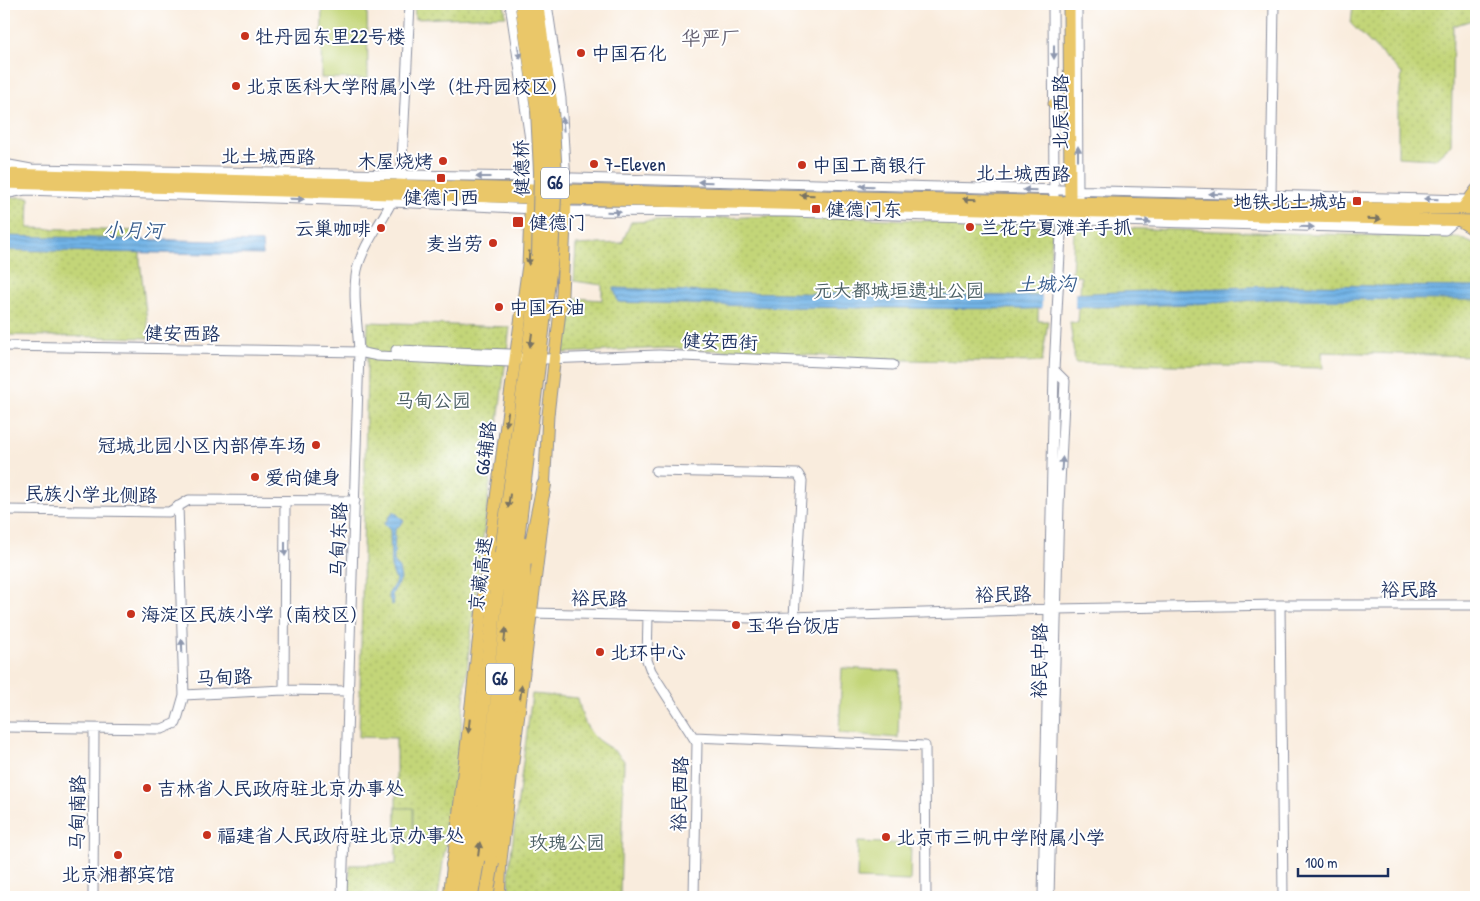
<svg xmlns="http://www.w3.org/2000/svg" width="1480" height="901" font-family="'Patrick Hand','LXGW WenKai TC',sans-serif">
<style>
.park{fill:url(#park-dots);stroke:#6f826b}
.pitch{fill:#c3d578;stroke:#6f826b}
.water{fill:url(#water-rules);stroke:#4672a2}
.pier{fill:#f9ecdd}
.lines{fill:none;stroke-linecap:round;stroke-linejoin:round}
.minor-casing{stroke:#8a8e9e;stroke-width:11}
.major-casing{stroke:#8a8e9e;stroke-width:13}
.highway-casing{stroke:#8a8e9e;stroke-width:16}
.minor{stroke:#fff;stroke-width:9}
.major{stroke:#eac769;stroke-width:11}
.highway{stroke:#eac769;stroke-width:14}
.highway-bridge-casing{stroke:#8a8e9e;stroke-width:16;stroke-linecap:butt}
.highway-bridge{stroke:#eac769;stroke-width:14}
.oneway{fill:#8d97ae}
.oneway2{fill:#787363}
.poi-dot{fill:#c8321e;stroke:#fff;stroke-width:2}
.labels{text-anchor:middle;stroke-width:4;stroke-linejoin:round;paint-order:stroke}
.shield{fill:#fff;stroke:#5f6d8e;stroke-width:1}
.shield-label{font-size:18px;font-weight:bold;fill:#1b2f5e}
.poi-label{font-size:19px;fill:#1b2f5e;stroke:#fff;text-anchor:start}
.street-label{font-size:19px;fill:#1b2f5e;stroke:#fff}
.park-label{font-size:19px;fill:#4d6166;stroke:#fff}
.neighbourhood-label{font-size:20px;fill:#635f70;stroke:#fff}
.water-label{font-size:20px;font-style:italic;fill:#395e8e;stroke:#fff}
</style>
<defs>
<pattern id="park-dots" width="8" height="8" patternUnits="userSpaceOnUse" patternTransform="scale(1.25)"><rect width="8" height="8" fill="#c3d578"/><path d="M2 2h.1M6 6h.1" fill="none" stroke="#a7b76a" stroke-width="1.8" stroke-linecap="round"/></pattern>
<pattern id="water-rules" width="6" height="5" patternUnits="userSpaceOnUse" patternTransform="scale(1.25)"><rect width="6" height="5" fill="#72b4e7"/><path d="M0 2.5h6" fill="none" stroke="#5d93be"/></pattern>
</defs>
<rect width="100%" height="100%" fill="#fff"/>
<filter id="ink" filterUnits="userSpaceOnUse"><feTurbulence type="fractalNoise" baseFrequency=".02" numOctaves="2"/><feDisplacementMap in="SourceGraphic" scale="10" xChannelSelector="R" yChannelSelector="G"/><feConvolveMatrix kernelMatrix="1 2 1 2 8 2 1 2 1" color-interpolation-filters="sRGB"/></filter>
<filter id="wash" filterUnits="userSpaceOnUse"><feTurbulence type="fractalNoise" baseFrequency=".0096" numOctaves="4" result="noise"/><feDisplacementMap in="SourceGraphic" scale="20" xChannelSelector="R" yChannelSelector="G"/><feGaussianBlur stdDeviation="1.12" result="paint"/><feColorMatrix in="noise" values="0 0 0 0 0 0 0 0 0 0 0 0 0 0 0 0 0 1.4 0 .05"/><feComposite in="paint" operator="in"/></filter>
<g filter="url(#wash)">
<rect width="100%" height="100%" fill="#f9ecdd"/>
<path class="park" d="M414 4H504L506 16 415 19Z
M1353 4H1475V19L1453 26 1451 144 1435 159 1398 157V105L1402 74 1351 24Z
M17 197H29L28 228 140 231V261L149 338 4 335V199Z
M793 215 1053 226 1049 275 1039 277 1038 321H1048L1042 362 902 360 667 348 563 353 574 298 602 300V285L574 281 576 245 622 243 631 222Z
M1078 227 1460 238 1476 245V356L1322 352 1323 368 1075 363 1070 322 1078 323 1081 277 1072 275 1074 229Z
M368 322 510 327 470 641 452 820 444 855 438 897H348L350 865 396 864V738L359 737Z
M532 694 578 698C582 717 586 732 602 743 611 749 618 752 624 761L620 897H509V869Z"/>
<path class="pitch" d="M322 4H367L368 79 321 78Z
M842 668 900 671 898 738 839 733Z
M396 808H413V837H396Z
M858 842 911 844 910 881 857 879Z"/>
<path class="water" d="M4 236 262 242 263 255 4 250Z
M1299 285 1476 287V300L1274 299 1192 304 1025 309 784 307 618 302 614 288 708 292 1018 296Z
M394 511 404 521 395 530 394 561 399 569 401 579 392 594 394 604 392 605 388 595 396 581 391 567 390 530 384 524Z"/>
<path class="pier" d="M1042 293H1075V310L1042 311Z"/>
</g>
<g filter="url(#ink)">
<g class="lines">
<g class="minor-casing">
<path id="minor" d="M510 4 532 153 531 182
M547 4 561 99 566 182
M1053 4 1054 197
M1077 4 1078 197
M4 164 31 169 531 177 1469 200 1471 203
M401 181 410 4
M4 194 25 190 392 202 535 209
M1271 195 1274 4
M560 211 787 212 1445 230 1456 220
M4 346 359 352 378 356 510 362 515 358
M396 350 510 354 520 358
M545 359 659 355 893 365
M656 471 798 474 802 481 794 617
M178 506 184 695
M4 510 169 512 189 500 355 501
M1280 605 1283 897
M531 613 753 618 1056 609 1280 605H1476
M648 616 647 660 651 671 697 743 694 897
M284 690 285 501
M4 727 162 729 176 723 184 695 284 690 349 691
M693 737 925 746 926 897
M93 897 94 730
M342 897 359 352C358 328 352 294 357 270 363 244 383 221 394 197
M1043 897 1054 370 1062 215
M1049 897 1059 504 1065 381 1054 370"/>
</g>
<g class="major-casing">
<path id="major" d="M1054 104H1062
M4 174 531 189 1281 207 1476 209
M4 183 566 199 1476 221
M1066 206 1070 201 1069 4
M1462 209 1476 190
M1460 221 1476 231
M544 493 548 415 562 294 566 199
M449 897 488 556 528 265 531 191
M499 897 501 860 544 509"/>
</g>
<g class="highway-casing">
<path id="highway" d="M522 4 538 110
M536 4 551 109
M488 556 492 585
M529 558 544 485
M492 862 523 583 524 545
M453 865 460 840
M460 897 495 603 535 307 539 256
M474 897 551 256"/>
</g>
<use href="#minor" class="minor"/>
<use href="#major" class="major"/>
<use href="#highway" class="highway"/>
<g class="highway-bridge-casing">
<path id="highway-bridge" d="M551 109 555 177 551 256
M538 110 541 172 539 256
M486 897 492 862"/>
</g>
<use href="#highway-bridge" class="highway-bridge"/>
</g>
<defs><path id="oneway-solid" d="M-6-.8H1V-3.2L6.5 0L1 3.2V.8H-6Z" transform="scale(1.25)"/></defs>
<g class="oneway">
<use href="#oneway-solid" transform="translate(519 52) rotate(81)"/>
<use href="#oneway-solid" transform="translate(1054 52) rotate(90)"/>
<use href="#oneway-solid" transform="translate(563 124) rotate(-95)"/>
<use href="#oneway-solid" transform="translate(1078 153) rotate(-90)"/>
<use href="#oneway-solid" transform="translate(483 177) rotate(-180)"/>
<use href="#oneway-solid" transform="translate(705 182) rotate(-178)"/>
<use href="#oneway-solid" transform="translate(867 186) rotate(-178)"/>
<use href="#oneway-solid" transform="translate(1030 190) rotate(-178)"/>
<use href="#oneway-solid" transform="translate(1216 194) rotate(-179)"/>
<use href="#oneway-solid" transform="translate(297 199) rotate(2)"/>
<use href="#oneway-solid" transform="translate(1431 199) rotate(-179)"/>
<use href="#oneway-solid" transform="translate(614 212) rotate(1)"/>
<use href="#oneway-solid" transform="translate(1144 222) rotate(2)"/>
<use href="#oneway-solid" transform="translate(1307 227) rotate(2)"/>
<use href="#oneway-solid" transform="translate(1062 464) rotate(-86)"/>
<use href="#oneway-solid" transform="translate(285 549) rotate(90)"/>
<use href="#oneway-solid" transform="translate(182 646) rotate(-92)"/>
</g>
<g class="oneway2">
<use href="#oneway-solid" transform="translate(807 195) rotate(-179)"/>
<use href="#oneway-solid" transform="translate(970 199) rotate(-179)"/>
<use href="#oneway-solid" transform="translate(1374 219) rotate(2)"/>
<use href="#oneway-solid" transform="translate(529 258) rotate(93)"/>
<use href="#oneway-solid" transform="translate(531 340) rotate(98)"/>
<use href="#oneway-solid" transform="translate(507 419) rotate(98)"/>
<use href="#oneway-solid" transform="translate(509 501) rotate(98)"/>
<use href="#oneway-solid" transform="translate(505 635) rotate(-83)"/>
<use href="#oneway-solid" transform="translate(521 692) rotate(-83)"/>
<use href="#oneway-solid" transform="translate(469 726) rotate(96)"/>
<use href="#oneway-solid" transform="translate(479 849) rotate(-83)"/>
</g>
</g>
<g class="poi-dot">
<circle cx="245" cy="36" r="5"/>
<circle cx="581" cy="53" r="5"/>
<circle cx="236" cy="86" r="5"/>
<circle cx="443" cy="161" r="5"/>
<circle cx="594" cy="164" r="5"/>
<circle cx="802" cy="165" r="5"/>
<rect x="436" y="173" width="10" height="10" rx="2.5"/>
<rect x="1352" y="196" width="10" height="10" rx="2.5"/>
<rect x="811" y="204" width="10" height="10" rx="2.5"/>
<rect x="512" y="216" width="12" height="12" rx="2.5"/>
<circle cx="970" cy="227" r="5"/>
<circle cx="381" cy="228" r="5"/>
<circle cx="493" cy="243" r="5"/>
<circle cx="499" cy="307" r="5"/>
<circle cx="316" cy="445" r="5"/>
<circle cx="255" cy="477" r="5"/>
<circle cx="131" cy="614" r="5"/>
<circle cx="736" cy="625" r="5"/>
<circle cx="600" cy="652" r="5"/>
<circle cx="147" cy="788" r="5"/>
<circle cx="207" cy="835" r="5"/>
<circle cx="886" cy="837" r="5"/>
<circle cx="118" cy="855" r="5"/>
</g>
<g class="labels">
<g class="shield">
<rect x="541" y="167.5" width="28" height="31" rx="4"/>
<rect x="486" y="663.5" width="28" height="31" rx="4"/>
</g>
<g class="shield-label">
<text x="555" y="189">G6</text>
<text x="500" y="685">G6</text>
</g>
<g class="poi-label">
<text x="255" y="43">牡丹园东里22号楼</text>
<text x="591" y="60">中国石化</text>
<text x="246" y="93">北京医科大学附属小学（牡丹园校区）</text>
<text x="433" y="168" text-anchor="end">木屋烧烤</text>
<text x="604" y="171">7-Eleven</text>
<text x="812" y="172">中国工商银行</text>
<text x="441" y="204" text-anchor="middle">健德门西</text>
<text x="1347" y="208" text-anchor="end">地铁北土城站</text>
<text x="826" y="216">健德门东</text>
<text x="529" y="229">健德门</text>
<text x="980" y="234">兰花宁夏滩羊手抓</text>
<text x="371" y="235" text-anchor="end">云巢咖啡</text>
<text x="483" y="250" text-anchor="end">麦当劳</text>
<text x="509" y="314">中国石油</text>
<text x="306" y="452" text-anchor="end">冠城北园小区内部停车场</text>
<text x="265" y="484">爱尚健身</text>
<text x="141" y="621">海淀区民族小学（南校区）</text>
<text x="746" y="632">玉华台饭店</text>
<text x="610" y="659">北环中心</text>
<text x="157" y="795">吉林省人民政府驻北京办事处</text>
<text x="217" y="842">福建省人民政府驻北京办事处</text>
<text x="896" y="844">北京市三帆中学附属小学</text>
<text x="118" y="881" text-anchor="middle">北京湘都宾馆</text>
</g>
<g class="street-label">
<text transform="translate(1060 112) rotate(-90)" y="7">北辰西路</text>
<text transform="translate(268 156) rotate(1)" y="7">北土城西路</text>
<text transform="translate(521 168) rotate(-91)" y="7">健德桥</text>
<text transform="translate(1023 173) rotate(1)" y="7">北土城西路</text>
<text transform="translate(182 333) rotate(1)" y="7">健安西路</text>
<text transform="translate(720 341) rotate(2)" y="7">健安西街</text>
<text transform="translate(485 448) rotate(-82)" y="7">G6辅路</text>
<text transform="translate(91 494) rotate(1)" y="7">民族小学北侧路</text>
<text transform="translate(338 540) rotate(-88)" y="7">马甸东路</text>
<text transform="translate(480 574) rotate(-83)" y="7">京藏高速</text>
<text x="1409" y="596">裕民路</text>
<text transform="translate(1003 594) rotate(-1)" y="7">裕民路</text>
<text transform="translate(599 598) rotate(1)" y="7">裕民路</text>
<text transform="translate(1039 661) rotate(-89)" y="7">裕民中路</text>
<text transform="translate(224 677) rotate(-3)" y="7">马甸路</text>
<text transform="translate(679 794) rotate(-88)" y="7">裕民西路</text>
<text transform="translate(77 813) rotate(-89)" y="7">马甸南路</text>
</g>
<g class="park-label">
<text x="899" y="297">元大都城垣遗址公园</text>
<text x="433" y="407">马甸公园</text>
<text x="567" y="849">玫瑰公园</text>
</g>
<g class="neighbourhood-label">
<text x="711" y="45">华严厂</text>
</g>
<g class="water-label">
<text transform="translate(133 230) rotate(1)" y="7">小月河</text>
<text transform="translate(1046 284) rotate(-1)" y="7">土城沟</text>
</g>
</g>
<rect width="1480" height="901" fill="none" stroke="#fff" stroke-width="20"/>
<path d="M1298 868v8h90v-8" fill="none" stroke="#1b2f5e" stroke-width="2.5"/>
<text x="1305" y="868" font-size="15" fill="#1b2f5e" stroke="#ffffff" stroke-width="4" paint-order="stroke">100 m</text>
</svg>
